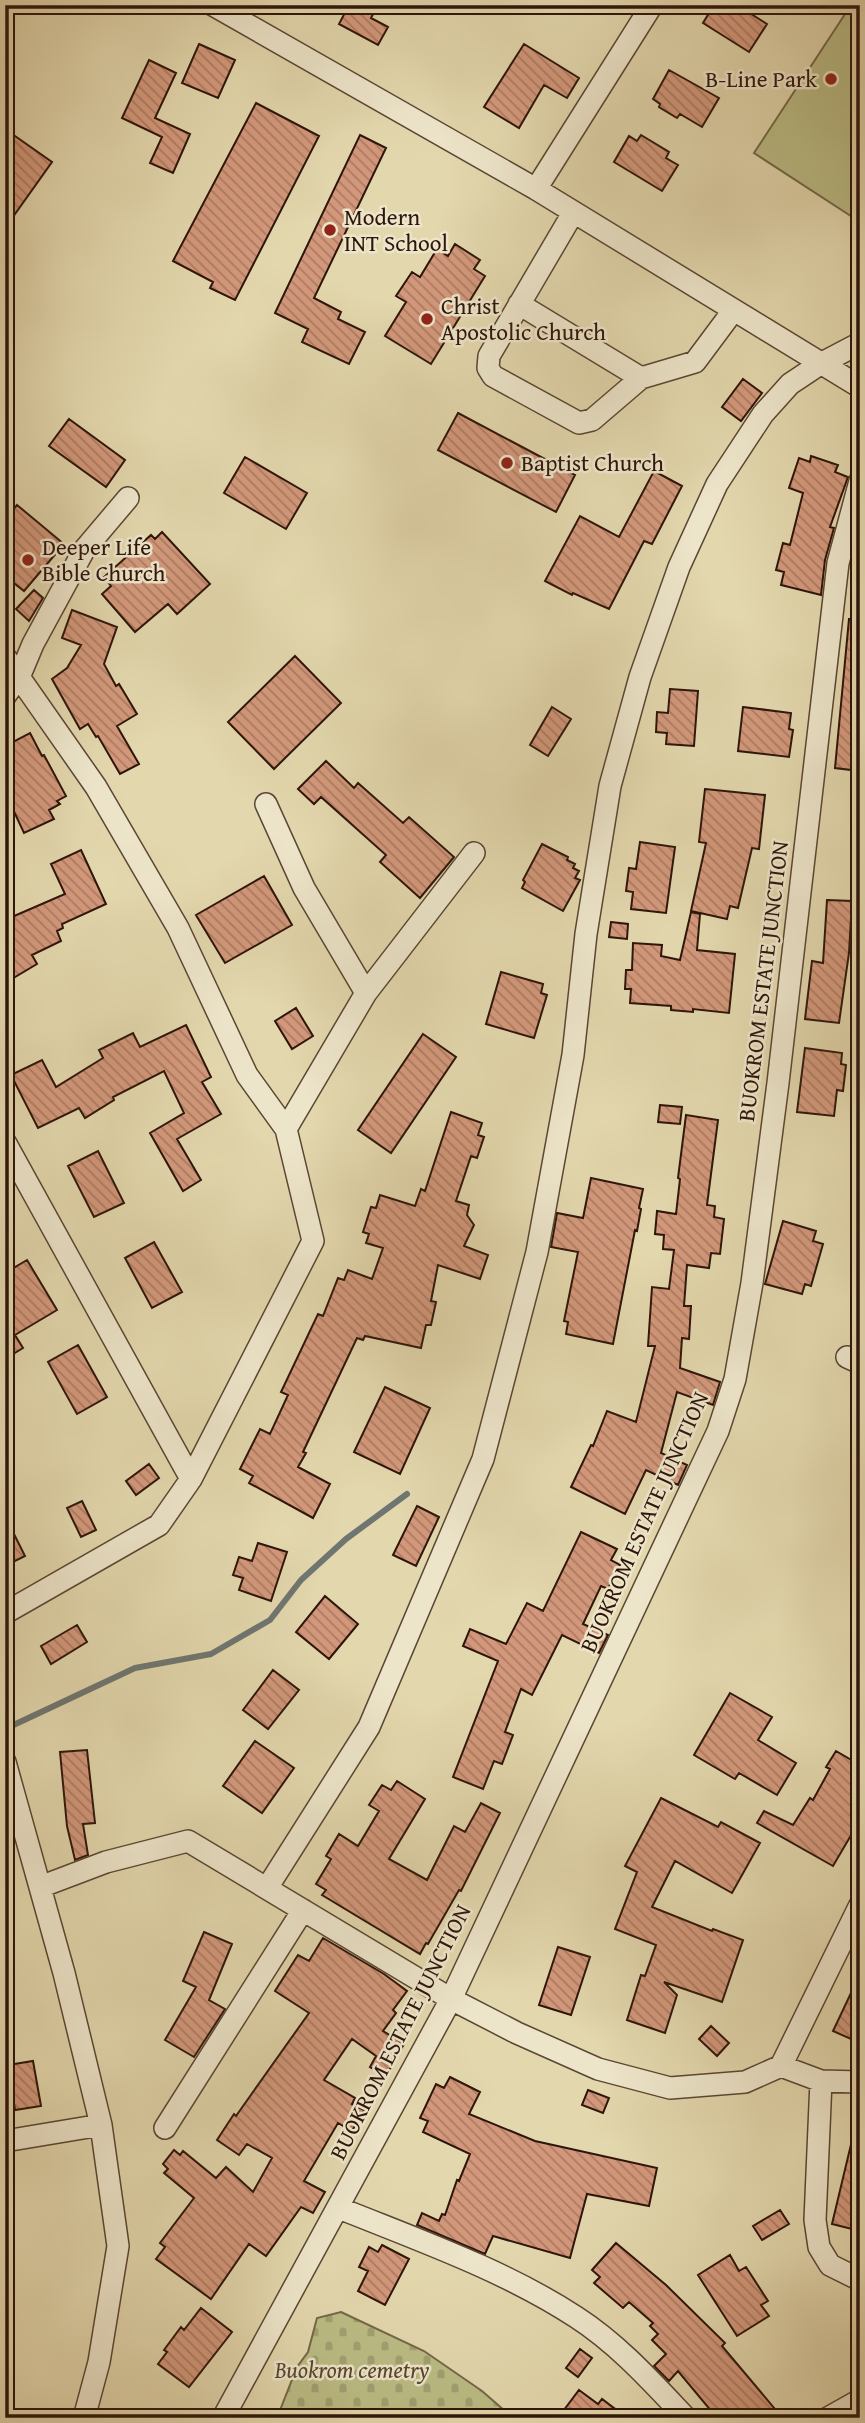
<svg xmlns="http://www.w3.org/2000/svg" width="865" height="2423" font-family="'Gentium Book Plus',serif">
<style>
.cemetery{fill:url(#cemetery-stones);stroke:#746848;stroke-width:2}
.garden{fill:#bbbc85;stroke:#746848;stroke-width:2}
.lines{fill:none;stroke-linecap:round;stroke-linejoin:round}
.stream{stroke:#6f7671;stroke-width:6}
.building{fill:url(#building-back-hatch);stroke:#2e150a;stroke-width:2}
.minor-casing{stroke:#5b4633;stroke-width:24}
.minor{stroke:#ede5ca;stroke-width:21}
.poi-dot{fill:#8f2418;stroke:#ede5ca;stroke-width:2.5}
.labels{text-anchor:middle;stroke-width:5;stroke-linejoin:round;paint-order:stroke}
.poi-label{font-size:23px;fill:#2e150a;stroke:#ede5ca;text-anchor:start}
.street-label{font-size:23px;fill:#2e150a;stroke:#ede5ca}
.park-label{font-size:23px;font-style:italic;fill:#58472f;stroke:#ede5ca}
</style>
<defs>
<pattern id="cemetery-stones" width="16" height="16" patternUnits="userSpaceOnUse" patternTransform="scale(1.75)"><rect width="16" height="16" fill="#bbbc85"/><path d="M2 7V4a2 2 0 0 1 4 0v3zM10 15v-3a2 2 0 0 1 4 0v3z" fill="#a1a172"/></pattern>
<pattern id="building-back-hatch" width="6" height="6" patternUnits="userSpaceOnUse" patternTransform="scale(1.75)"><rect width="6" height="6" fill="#d3987b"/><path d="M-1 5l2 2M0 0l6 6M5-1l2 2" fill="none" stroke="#ac7b63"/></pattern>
</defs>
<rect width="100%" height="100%" fill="#e3d7ad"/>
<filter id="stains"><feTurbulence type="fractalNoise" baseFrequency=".00286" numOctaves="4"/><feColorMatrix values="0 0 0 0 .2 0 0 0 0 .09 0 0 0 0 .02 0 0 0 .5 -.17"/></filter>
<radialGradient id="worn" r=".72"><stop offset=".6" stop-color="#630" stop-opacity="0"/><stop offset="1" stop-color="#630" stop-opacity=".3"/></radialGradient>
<path class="cemetery" d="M341 2312 424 2351 482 2391 513 2418H277L297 2367 308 2352 317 2318Z"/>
<path class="garden" d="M851 5H860V222L754 153Z"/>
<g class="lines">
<path class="stream" d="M5 1729 135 1668 211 1654 270 1620 301 1580 346 1539 407 1494"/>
</g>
<path class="building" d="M349 5H378L371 18 388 27 378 45 339 24Z
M714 5H737L767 24 749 52 703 23Z
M199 44 235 60 218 98 182 83Z
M524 44 579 78 567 98 544 85 519 128 484 107Z
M149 60 176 73 155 118 190 134 173 173 150 163 162 137 122 118Z
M669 70 719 98 702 127 680 114 677 118 659 107 660 104 653 99Z
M256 103 319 136 235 300 210 288 213 282 173 261Z
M5 129 52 162 5 228Z
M360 135 386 148 314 298 341 312 338 319 365 332 349 364 302 342 308 329 275 313Z
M641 135 669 152 666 158 678 165 662 191 614 162 629 136 637 141Z
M455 244 480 260 474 269 485 276 431 364 385 336 406 302 396 296 412 272 420 277 437 249 448 256Z
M743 379 762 393 741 421 722 407Z
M458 413 575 475 556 512 438 450Z
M69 419 125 460 106 487 49 446Z
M811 456 838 465 835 472 848 477 830 527 834 528 825 560 821 595 781 585 784 572 776 570 783 543 790 545 803 493 789 488 799 458 810 462Z
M245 457 307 493 286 529 224 493Z
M654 471 682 486 652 544 644 541 609 609 573 593 572 595 545 581 580 516 619 537Z
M17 505 64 544 24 591 5 576V519Z
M162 532 210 584 177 614 168 604 135 632 102 594 111 586 104 577 151 535 155 539Z
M34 590 43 598 29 621 16 609Z
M72 610 117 627 104 664 116 686 119 684 137 714 117 726 139 764 120 774 98 736 96 737 88 724 80 729 52 679 67 668 81 645 62 638Z
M849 619H860V771L835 768Z
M295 656 341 703 274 769 228 722Z
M670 689 698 691 694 746 666 744 667 733 656 732 657 712 668 713Z
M552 707 571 719 548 756 530 745Z
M743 707 791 713 789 729 793 730 789 757 738 751Z
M30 733 42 756 44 755 66 796 57 801 60 804 49 810 54 819 24 833 11 805 5 808V746Z
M326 761 354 788 358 783 403 823 409 817 454 857 420 898 380 862 386 855 321 797 314 804 298 789Z
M705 789 765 795 759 849 752 848 738 908 730 906 727 919 691 911 706 843 699 842Z
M640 842 675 847 666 913 631 909 633 892 626 891 629 868 636 869Z
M542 844 568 857 567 860 575 864 573 868 579 871 575 878 580 880 563 911 522 888 525 882 523 880Z
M81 850 106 904 62 924 63 928 57 931 61 941 32 955 37 964 5 983V920L65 894 51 864Z
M264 876 292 925 225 963 196 915Z
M827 900 852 901 849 953 839 1023 805 1019 812 961 823 963Z
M691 912 700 914 697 950 735 954 729 1013 693 1009V1012L671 1010V1006L630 1003 631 989H625L626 970H632L633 943 662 945 661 956 680 960Z
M611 922 628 924 627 939 609 937Z
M501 972 543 984 541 993 547 995 534 1038 486 1024Z
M296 1008 313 1036 292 1049 275 1021Z
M186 1025 211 1077 202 1082 221 1114 177 1139 201 1180 183 1191 150 1133 184 1113 164 1071 113 1097 114 1100 85 1118 79 1108 38 1128 11 1075 42 1060 56 1087 103 1058 99 1050 133 1033 140 1047Z
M423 1034 456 1057 391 1153 358 1130Z
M805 1048 842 1053 841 1064 846 1065 843 1091 837 1090 834 1116 797 1112Z
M660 1105 682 1107 680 1124 658 1122Z
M451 1112 482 1123 478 1135 484 1137 477 1158 471 1156 456 1201 469 1205 467 1215 474 1225 464 1246 488 1255 480 1279 438 1265 431 1301 436 1302 431 1325H426L421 1348 365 1336 363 1340 357 1338 303 1452 306 1453 298 1467 330 1484 313 1518 249 1483 253 1476 240 1469 260 1429 270 1434 288 1395 281 1392 318 1314 323 1316 338 1278 344 1280 348 1270 372 1279 383 1248 366 1243 369 1234 363 1232 371 1207 376 1208 380 1195 415 1206 421 1189 425 1191Z
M686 1115 718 1120 707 1205 715 1206 714 1217 724 1219 720 1254 711 1253 709 1268 687 1265 684 1306H691L689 1339 682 1338 680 1368 720 1382 713 1405 677 1392 661 1453 687 1465 678 1485 646 1470 625 1514 571 1487 591 1445 593 1446 607 1411 636 1422 655 1346H648L652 1287 669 1289 674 1250 663 1249 664 1235 655 1234 657 1211 676 1214 680 1179 678 1178Z
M98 1151 124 1203 94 1217 68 1166Z
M591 1178 643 1189 639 1208 641 1209 637 1231 635 1230 613 1344 566 1334 568 1322 564 1321 578 1252 551 1247 557 1213 583 1218Z
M783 1221 816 1231 813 1241 823 1244 811 1286 805 1284 802 1294 765 1284Z
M154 1242 182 1292 152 1308 125 1258Z
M27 1260 57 1310 15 1335 23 1348 5 1359V1273Z
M78 1345 107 1397 77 1414 48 1362Z
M385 1387 430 1408 400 1474 354 1452Z
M149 1464 159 1478 136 1495 126 1481Z
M82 1501 96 1530 81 1537 67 1508Z
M417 1506 439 1517 416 1566 393 1555Z
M5 1516 25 1556 5 1566Z
M581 1532 617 1549 611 1560 620 1565 608 1589 601 1586 583 1624 608 1635 599 1653 562 1635 532 1695 521 1689 505 1732 513 1735 502 1764 494 1761 483 1789 453 1777 498 1661 463 1646 470 1629 506 1644 527 1603 543 1611Z
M258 1543 287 1552 271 1601 239 1590 243 1578 233 1575 239 1557 252 1561Z
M325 1596 358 1624 329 1659 296 1632Z
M77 1625 87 1642 51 1664 41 1646Z
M273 1670 299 1690 268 1729 243 1710Z
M730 1693 772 1717 758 1740 796 1763 777 1795 739 1773 735 1779 694 1755Z
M255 1741 294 1768 262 1813 223 1786Z
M87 1750 95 1823 83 1824 88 1855 75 1860 67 1826 60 1752Z
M836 1751 860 1765V1820L833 1866 757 1823 764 1811 793 1825 810 1798 813 1800 830 1769 826 1767Z
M397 1781 425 1799 389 1859 427 1880 454 1826 465 1832 481 1803 500 1813 461 1891 459 1890 428 1944 426 1943 420 1954 322 1895 326 1890 316 1884 331 1859 326 1856 339 1834 358 1846 379 1811 369 1805 382 1785 391 1790Z
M661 1798 718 1827 721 1822 760 1843 732 1893 675 1861 652 1907 712 1931 713 1929 743 1940 722 2002 664 1982 677 1995 665 2033 627 2020 641 1975 645 1976 656 1945 615 1929 637 1872 625 1866Z
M204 1932 232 1944 209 2000 225 2009 194 2057 165 2040 196 1987 183 1981Z
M323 1938 384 1974 407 1991 393 2010 396 2013 383 2031 404 2044 386 2076 370 2067 376 2056 352 2039 324 2080 355 2098 352 2104 364 2110 352 2131 338 2123 304 2181 325 2192 313 2213 301 2207 266 2256 249 2244 211 2299 156 2259 165 2247 160 2243 194 2198 164 2173 168 2169 163 2164 174 2150 180 2155 183 2151 216 2178 226 2167 253 2192 272 2158 247 2144 239 2155 217 2140 234 2114 236 2116 309 2013 275 1991 298 1955 309 1961Z
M558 1947 590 1957 571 2015 539 2005Z
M860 1974V2043L833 2031Z
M711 2026 729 2043 717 2056 699 2039Z
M33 2061 41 2106 15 2110 8 2065Z
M450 2077 480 2092 469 2114 535 2141 657 2168 649 2206 587 2194 570 2258 493 2236 485 2254 417 2225 422 2213 439 2221 442 2214 445 2215 457 2180 459 2181 470 2154 423 2132 428 2121 420 2118 436 2084 444 2088Z
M588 2090 609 2098 603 2113 582 2105Z
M853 2136 860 2137V2231L832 2224Z
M780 2210 789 2224 762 2240 753 2226Z
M616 2243 666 2285 725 2343 722 2346 775 2409 764 2418H717L678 2371 669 2381 654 2366 666 2354 652 2340 658 2334 650 2326 653 2323 629 2302 623 2308 594 2283 600 2277 592 2270Z
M382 2245 409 2259 385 2305 358 2291 368 2271 359 2267 369 2247 378 2252Z
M730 2255 739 2271 746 2267 768 2301 761 2305 769 2316 737 2336 698 2275Z
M201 2308 232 2332 189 2387 158 2364 167 2352 164 2350 181 2327 184 2330Z
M580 2349 592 2358 578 2377 566 2368Z
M579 2390 598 2404 602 2399 627 2418H558Z"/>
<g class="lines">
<g class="minor-casing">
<path id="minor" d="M213 5 536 189 860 387
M536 189 652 5
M573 213 489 356 488 368 493 376 579 423 592 420 641 378 695 362 733 311
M519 304 641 378
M5 657 96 787 178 928 247 1075 286 1129 313 1241 191 1479 159 1525 5 1613
M5 696 20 675 33 644 84 550 128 498
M266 804 304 888 366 993
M286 1129 366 993 474 853
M5 1142 191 1479
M847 1357 860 1363
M5 1762 64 1973 101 2125 118 2246 99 2362 84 2418
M40 1887 106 1862 188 1841 451 1999 517 2033 598 2069 670 2088 745 2082 781 2066 821 2081 860 2082
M267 1888 369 1727 483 1459 537 1252 573 1055 586 934 610 786 640 677 679 567 717 484 763 414 790 384 820 364 860 343
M781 2066 860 1905
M821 2081 815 2220 819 2247 830 2265 860 2280
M165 2128 303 1910
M5 2141 101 2125
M339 2208C418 2240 504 2270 576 2317 618 2344 652 2382 686 2418
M223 2418 451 1999 718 1431 735 1379 752 1283 778 1083 838 563 860 481
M828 2418 860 2400"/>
</g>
<use href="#minor" class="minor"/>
</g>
<g class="poi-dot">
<circle cx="831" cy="79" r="7"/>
<circle cx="330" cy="230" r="7"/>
<circle cx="427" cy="319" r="7"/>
<circle cx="507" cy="463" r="7"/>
<circle cx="28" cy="560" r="7"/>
</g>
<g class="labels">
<g class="poi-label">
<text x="817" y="87" text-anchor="end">B-Line Park</text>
<text x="344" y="225">Modern<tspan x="344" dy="26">INT School</tspan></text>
<text x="441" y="314">Christ<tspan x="441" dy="26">Apostolic Church</tspan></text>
<text x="521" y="471">Baptist Church</text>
<text x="42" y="555">Deeper Life<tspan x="42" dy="26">Bible Church</tspan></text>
</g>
<g class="street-label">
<text transform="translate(763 981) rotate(-83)" y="8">BUOKROM ESTATE JUNCTION</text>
<text transform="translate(644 1522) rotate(-66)" y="8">BUOKROM ESTATE JUNCTION</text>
<text transform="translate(400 2032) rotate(-63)" y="8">BUOKROM ESTATE JUNCTION</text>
</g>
<g class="park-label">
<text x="352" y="2378">Buokrom cemetry</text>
</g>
</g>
<rect width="865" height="2423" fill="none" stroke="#e3d7ad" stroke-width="28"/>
<rect x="7" y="7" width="851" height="2409" fill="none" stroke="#2e150a" stroke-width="3.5"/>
<rect x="14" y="14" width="837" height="2395" fill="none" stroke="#2e150a" stroke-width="2"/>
<rect width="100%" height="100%" filter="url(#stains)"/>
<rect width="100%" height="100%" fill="url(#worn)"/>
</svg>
